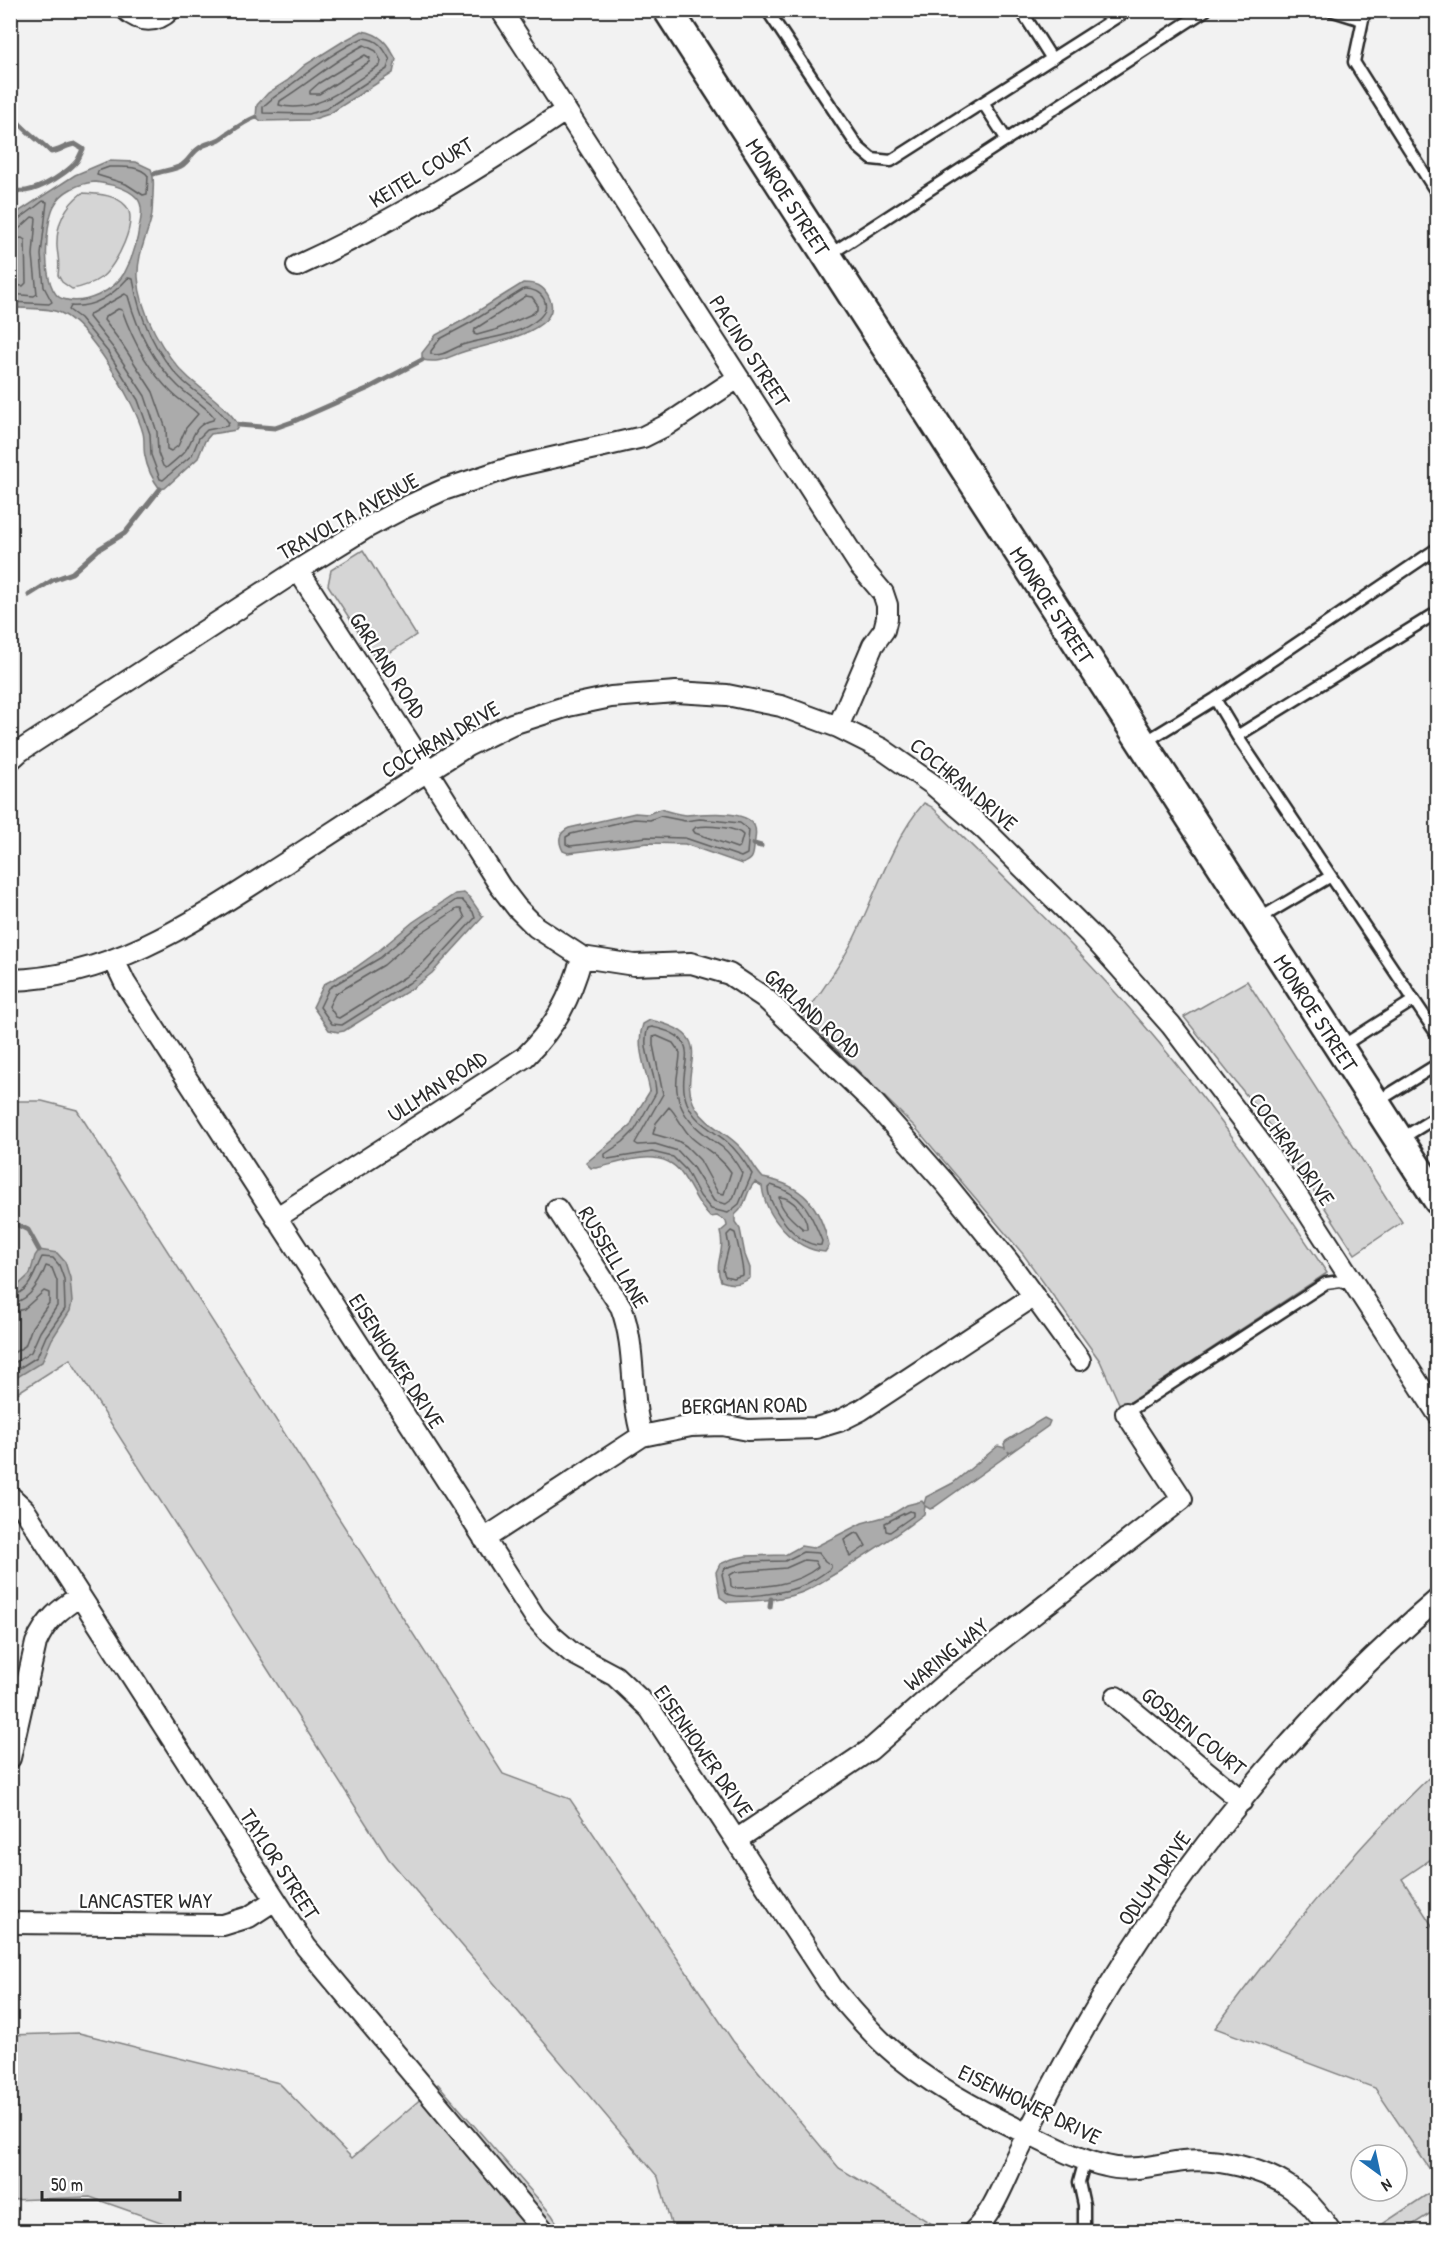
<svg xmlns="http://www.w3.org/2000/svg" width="1448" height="2242" font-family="'Patrick Hand',sans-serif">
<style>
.green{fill:#d5d5d5;stroke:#808080;stroke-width:1.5}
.water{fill:#ababab;stroke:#787878;stroke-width:1.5;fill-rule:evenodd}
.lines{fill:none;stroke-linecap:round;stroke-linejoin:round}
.shore{stroke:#5e5e5e;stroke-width:1.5}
.stream{stroke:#787878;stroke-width:5}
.service-casing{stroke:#2b2b2b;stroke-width:15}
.minor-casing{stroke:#2b2b2b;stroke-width:24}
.secondary-casing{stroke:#2b2b2b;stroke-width:33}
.service{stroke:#fff;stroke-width:10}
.minor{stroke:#fff;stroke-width:20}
.secondary{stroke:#fff;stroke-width:28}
.labels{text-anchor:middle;stroke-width:4.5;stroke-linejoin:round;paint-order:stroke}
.street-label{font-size:22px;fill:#2b2b2b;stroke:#fff}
</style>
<rect width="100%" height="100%" fill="#f2f2f2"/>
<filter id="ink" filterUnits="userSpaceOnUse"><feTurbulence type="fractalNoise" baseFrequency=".0167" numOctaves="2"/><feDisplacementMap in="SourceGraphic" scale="12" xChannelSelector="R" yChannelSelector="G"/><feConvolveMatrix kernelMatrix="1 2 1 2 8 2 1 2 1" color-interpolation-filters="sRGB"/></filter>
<g filter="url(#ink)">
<path class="green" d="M82 193C96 194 116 194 126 206 139 221 116 266 102 277 92 284 84 287 72 289L62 282 58 275C60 261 58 259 57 247 56 224 65 206 82 193Z
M363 550 416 635 377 661 328 585 331 570Z
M924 803 932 807C1005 878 1078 948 1144 1025 1211 1103 1270 1187 1327 1273L1121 1408 1100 1361 1023 1254 915 1127 804 1017C823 988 844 961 858 930 876 891 896 834 924 803Z
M1247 981 1402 1222 1355 1254 1274 1130 1184 1017Z
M11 1101H42L77 1110 503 1774 570 1799 733 2041 839 2168 942 2230 673 2231 658 2177 388 1858 70 1359 11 1397Z
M1437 1770V1855L1402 1879 1437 1933V2180L1375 2088 1215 2028C1283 1937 1354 1848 1437 1770Z
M79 2033 279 2083 352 2158 438 2084 552 2215 562 2231H186L90 2197 11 2200 10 2035Z
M1437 2188V2209L1403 2231H1372Z"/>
<path class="water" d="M362 31C381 34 387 43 396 59L393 73 329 114 311 120 261 121 256 117 257 105 268 93 287 81 305 65 342 42Z
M108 161 136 162 151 169C155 178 153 186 153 196 152 203 153 211 151 219 146 238 137 256 138 277 140 312 163 355 189 378 207 394 225 405 239 425L236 430 211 434 205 441 198 458 165 488 160 489C153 480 147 467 145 456 143 448 145 440 143 433 135 402 90 326 61 313 46 306 26 310 11 307L10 221 15 214 75 175ZM95 182C109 184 127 187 137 198 144 206 141 219 139 228 137 243 132 259 125 272 114 291 85 306 63 299 40 292 45 223 54 206 61 191 80 183 95 182Z
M523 283C536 283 543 285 549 297 567 331 486 345 466 351 448 356 443 364 422 360V353L436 335 467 318Z
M660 809C668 811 679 815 687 815 703 814 744 809 754 825 758 833 754 840 754 848 753 858 752 860 742 864L685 844 648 843 568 853 563 851C558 841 558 833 569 828L635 813 648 814Z
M464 893 470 898 483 917 432 973 413 988 344 1031 338 1032 329 1030 313 1007 324 984 355 968 376 953 413 922 455 894Z
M650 1020C725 1036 673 1070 696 1108 707 1126 728 1133 741 1148 750 1157 754 1169 763 1178 804 1185 820 1206 829 1246L825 1252C794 1250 765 1216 762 1186L755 1182C744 1193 749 1203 735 1215V1222L740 1229 745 1255 750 1268V1278C740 1285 732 1285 721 1281 713 1262 726 1253 720 1232L727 1226 726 1221 717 1216 710 1217C697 1204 692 1188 681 1173 662 1146 623 1162 597 1168H591L586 1163 630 1126 637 1112 650 1091C646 1069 635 1046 643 1024Z
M39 1250 57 1253 65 1262 70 1278 72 1302 70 1311 52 1339 42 1362 11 1381V1292L30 1274 35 1256Z
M1044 1418 1050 1421 1048 1426 1010 1453 1008 1451 1009 1454 933 1508 930 1509 925 1506 924 1514C897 1535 869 1553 840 1571 827 1578 814 1588 800 1593 777 1601 751 1601 727 1602L720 1597 716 1572 720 1564 732 1559 746 1556 785 1555 801 1546 813 1548 862 1523 891 1515 907 1505 922 1501 924 1504 926 1497 953 1483 998 1446 1005 1448 1004 1444 1006 1441Z"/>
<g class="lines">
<path class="shore" d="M363 38C378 39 383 47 390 60L387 69 326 109 309 114 263 113V107C272 97 282 93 292 84 315 67 337 50 363 38Z
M364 45 376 51 381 61 380 65C350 84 317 115 279 105L280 101C309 83 333 61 364 45Z
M365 55 370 58 369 62 319 94H310V91L319 83Z
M109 167C121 167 140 165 148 176L147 194 143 195 126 184 97 175 98 171Z
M10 223C19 221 35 207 43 201L47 202 41 255 44 287 52 302 49 304 10 302
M10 231 19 229 32 217 36 218 33 255 37 294 34 296 10 294
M10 240 22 238 25 240 26 283 23 286 10 285
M128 278 133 279C139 317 156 356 184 382 200 396 217 405 229 423L227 426 207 430 199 438 192 455 163 480 160 479 151 455 150 434 138 400 108 352 80 318 69 310 71 306C95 308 113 295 128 278Z
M524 289C542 288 554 306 538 319 517 337 487 337 462 345 451 349 443 357 431 354V351L440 339 470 323Z
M125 294 128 296C137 329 153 362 178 386 189 397 204 404 214 417L213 420C192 425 195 438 185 451 180 457 172 463 166 468L163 466 158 453 157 432 145 396 114 349 89 317 90 314Z
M526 296 532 297 537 304V309L532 314 495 330 477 335 474 334 475 329Z
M118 309 122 310C133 341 149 371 172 393 180 401 190 406 198 414L186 428 178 446 171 451 167 449 166 429 153 392 122 344 104 320 105 317Z
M660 816 685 821 700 819 740 823 749 830 747 854 741 857 685 838 647 837 570 846 566 844V837L571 834 634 819 650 820Z
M696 827C707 825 737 827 743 835L740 846 737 848 695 833 693 830Z
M456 900H462L473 912 475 918 428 969 409 983 342 1025 332 1024 320 1007 329 988 380 958 416 927Z
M457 909H461L465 918 423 963 405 977 339 1018 336 1017 329 1006 335 994 384 965 421 933Z
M652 1027C711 1039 673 1067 687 1103 695 1122 711 1129 726 1141 737 1150 745 1162 752 1174L739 1204 728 1213 711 1209 700 1196 686 1170 673 1157 652 1152 608 1159 605 1157V1154L623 1142 635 1130 656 1093C656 1072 640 1049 648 1028Z
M657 1036 673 1043 680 1053C680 1066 675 1077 677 1091 681 1120 700 1131 722 1147 731 1154 737 1164 742 1173L733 1199 726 1204 714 1201 692 1166 678 1151 655 1144 638 1145 635 1143 663 1094 653 1045V1037Z
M669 1107C677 1114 682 1129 692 1138 706 1150 721 1157 731 1172L724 1194 718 1193 700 1160 686 1146 678 1141 653 1134 656 1123Z
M771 1185C803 1194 810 1211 822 1241L821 1245C799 1248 769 1208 768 1188Z
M779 1197C792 1196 808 1217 807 1229H803C794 1221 780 1210 779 1197Z
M731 1231 735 1233C737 1240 744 1271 743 1275L733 1278 725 1276 723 1270 729 1246 727 1235Z
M10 1296C31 1293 34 1272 42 1257L53 1258 59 1265 64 1279 65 1309 46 1336 37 1357 10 1374
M10 1303C30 1302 40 1282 46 1266L52 1268 57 1281V1306L40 1332 31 1352 10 1366
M10 1313 24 1309 44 1291 49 1293V1303L32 1327 25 1346 10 1355
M909 1511 913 1512V1516L890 1532 886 1531 885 1523Z
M855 1533 859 1534 866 1546 850 1557 844 1540Z
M803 1552 819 1553 825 1561 831 1565V1568C822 1575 810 1583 799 1587 786 1592 735 1601 726 1593L722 1574 725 1568 746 1562 785 1561Z
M804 1560 815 1561 818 1567C795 1586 763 1587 734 1588L731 1586 730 1575 735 1572 786 1568Z"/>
<path class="stream" d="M10 112C21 129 37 138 51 152 60 151 66 145 75 144L83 149C81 153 79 158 77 161 66 175 26 200 10 188
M154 174C162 171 173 170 181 166 189 161 191 154 198 149 204 143 213 143 220 139 232 131 243 122 256 117
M239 425 275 428 292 422 369 388 422 360
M29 595 53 580 72 573 99 549 125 533 160 489
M754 844 761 846
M14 1223 28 1230 39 1250
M770 1607 771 1599"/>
<g class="service-casing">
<path id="service" d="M767 10 858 147 872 159 891 161 1128 10
M1021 10 1052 59
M1330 10 1362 20
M1365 10 1354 62 1438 195
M983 103 1007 140
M829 255 1206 10
M1215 699 1438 548
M1237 736 1438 1036
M1145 742 1215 699 1237 736 1438 612
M1257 920 1331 876
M1339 1048 1414 1000
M1375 1103 1438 1064
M1399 1140 1438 1116
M1126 1413 1326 1283 1341 1281 1354 1286
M1084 2232V2205L1079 2182 1085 2160"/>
</g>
<g class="minor-casing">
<path id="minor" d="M126 10C140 23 157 23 170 10
M501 10 860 566 883 593 887 605V618L884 630 873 645 838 727
M297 266C391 223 479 169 565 111
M298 570 416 753 500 886 517 908 536 927 582 957 634 965 691 963 729 974 765 998 874 1103 945 1183 1009 1262 1080 1360
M10 760 20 751 298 570 366 528 404 508 443 490 512 467 643 437 667 425 738 378
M114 960 125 983 535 1617 551 1635 572 1653 615 1676 650 1709 832 1987C848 2006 865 2026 884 2044 926 2083 979 2111 1030 2135 1055 2147 1079 2160 1106 2166 1131 2173 1158 2164 1183 2161 1216 2157 1264 2169 1291 2188 1308 2200 1320 2215 1331 2232
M10 980C116 978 201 917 287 862 347 823 406 784 467 746L512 724 568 706 611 697 676 692 727 695 781 706 838 727 882 749 932 784 984 829 1090 934 1171 1025 1259 1141 1291 1186 1438 1414
M557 1209 621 1307C637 1349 629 1393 642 1436
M276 1218 525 1057C556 1026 570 999 582 957
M10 1496 24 1509 306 1947 545 2232
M484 1539 642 1436 691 1426 722 1425 748 1430 816 1428 839 1421 861 1410 1034 1296
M1116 1697 1242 1801
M10 1758 36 1643C46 1620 60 1609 80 1596
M736 1840 870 1750 948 1681 1182 1499 1126 1413
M10 1923 223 1925 249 1917 275 1900
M973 2232C995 2210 1004 2181 1018 2153 1041 2106 1066 2059 1093 2013 1184 1858 1301 1716 1438 1599"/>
</g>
<g class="secondary-casing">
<path id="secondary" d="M668 10 1438 1200"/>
</g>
<use href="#service" class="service"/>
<use href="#minor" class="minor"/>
<use href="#secondary" class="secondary"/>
</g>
</g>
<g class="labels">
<g class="street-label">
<text transform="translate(421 172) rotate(-31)" y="8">KEITEL COURT</text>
<text transform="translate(788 197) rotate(57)" y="8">MONROE STREET</text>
<text transform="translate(750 351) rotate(57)" y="8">PACINO STREET</text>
<text transform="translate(348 516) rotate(-29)" y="8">TRAVOLTA AVENUE</text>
<text transform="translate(1052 605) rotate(57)" y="8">MONROE STREET</text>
<text transform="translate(388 665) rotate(57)" y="8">GARLAND ROAD</text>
<text transform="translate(440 739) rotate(-30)" y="8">COCHRAN DRIVE</text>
<text transform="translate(964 784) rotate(40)" y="8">COCHRAN DRIVE</text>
<text transform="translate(813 1013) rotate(42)" y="8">GARLAND ROAD</text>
<text transform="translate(1316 1013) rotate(57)" y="8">MONROE STREET</text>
<text transform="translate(437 1086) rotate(-33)" y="8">ULLMAN ROAD</text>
<text transform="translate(1292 1149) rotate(55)" y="8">COCHRAN DRIVE</text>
<text transform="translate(614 1257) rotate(59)" y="8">RUSSELL LANE</text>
<text transform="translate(397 1361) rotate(57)" y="8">EISENHOWER DRIVE</text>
<text transform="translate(744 1405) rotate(-1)" y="8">BERGMAN ROAD</text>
<text transform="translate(946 1654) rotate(-39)" y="8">WARING WAY</text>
<text transform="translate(1194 1731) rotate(39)" y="8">GOSDEN COURT</text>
<text transform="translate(704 1751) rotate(55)" y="8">EISENHOWER DRIVE</text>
<text transform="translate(280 1864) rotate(57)" y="8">TAYLOR STREET</text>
<text transform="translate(1154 1878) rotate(-55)" y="8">ODLUM DRIVE</text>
<text x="146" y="1908">LANCASTER WAY</text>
<text transform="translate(1030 2104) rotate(26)" y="8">EISENHOWER DRIVE</text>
</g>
</g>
<rect width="1448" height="2242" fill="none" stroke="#fff" stroke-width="36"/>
<rect x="18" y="18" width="1412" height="2206" fill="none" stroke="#2b2b2b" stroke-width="2" filter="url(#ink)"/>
<g transform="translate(1379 2173) rotate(147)"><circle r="28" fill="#ffffff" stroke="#aaaaaa" stroke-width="1.5"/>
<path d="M0-4.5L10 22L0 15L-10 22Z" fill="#1f6fb2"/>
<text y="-9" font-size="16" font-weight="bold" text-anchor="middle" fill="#2b2b2b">N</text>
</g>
<path d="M42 2191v9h138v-9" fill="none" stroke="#2b2b2b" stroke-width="3"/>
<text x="51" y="2191" font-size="18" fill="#2b2b2b" stroke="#ffffff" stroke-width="4.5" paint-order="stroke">50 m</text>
</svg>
